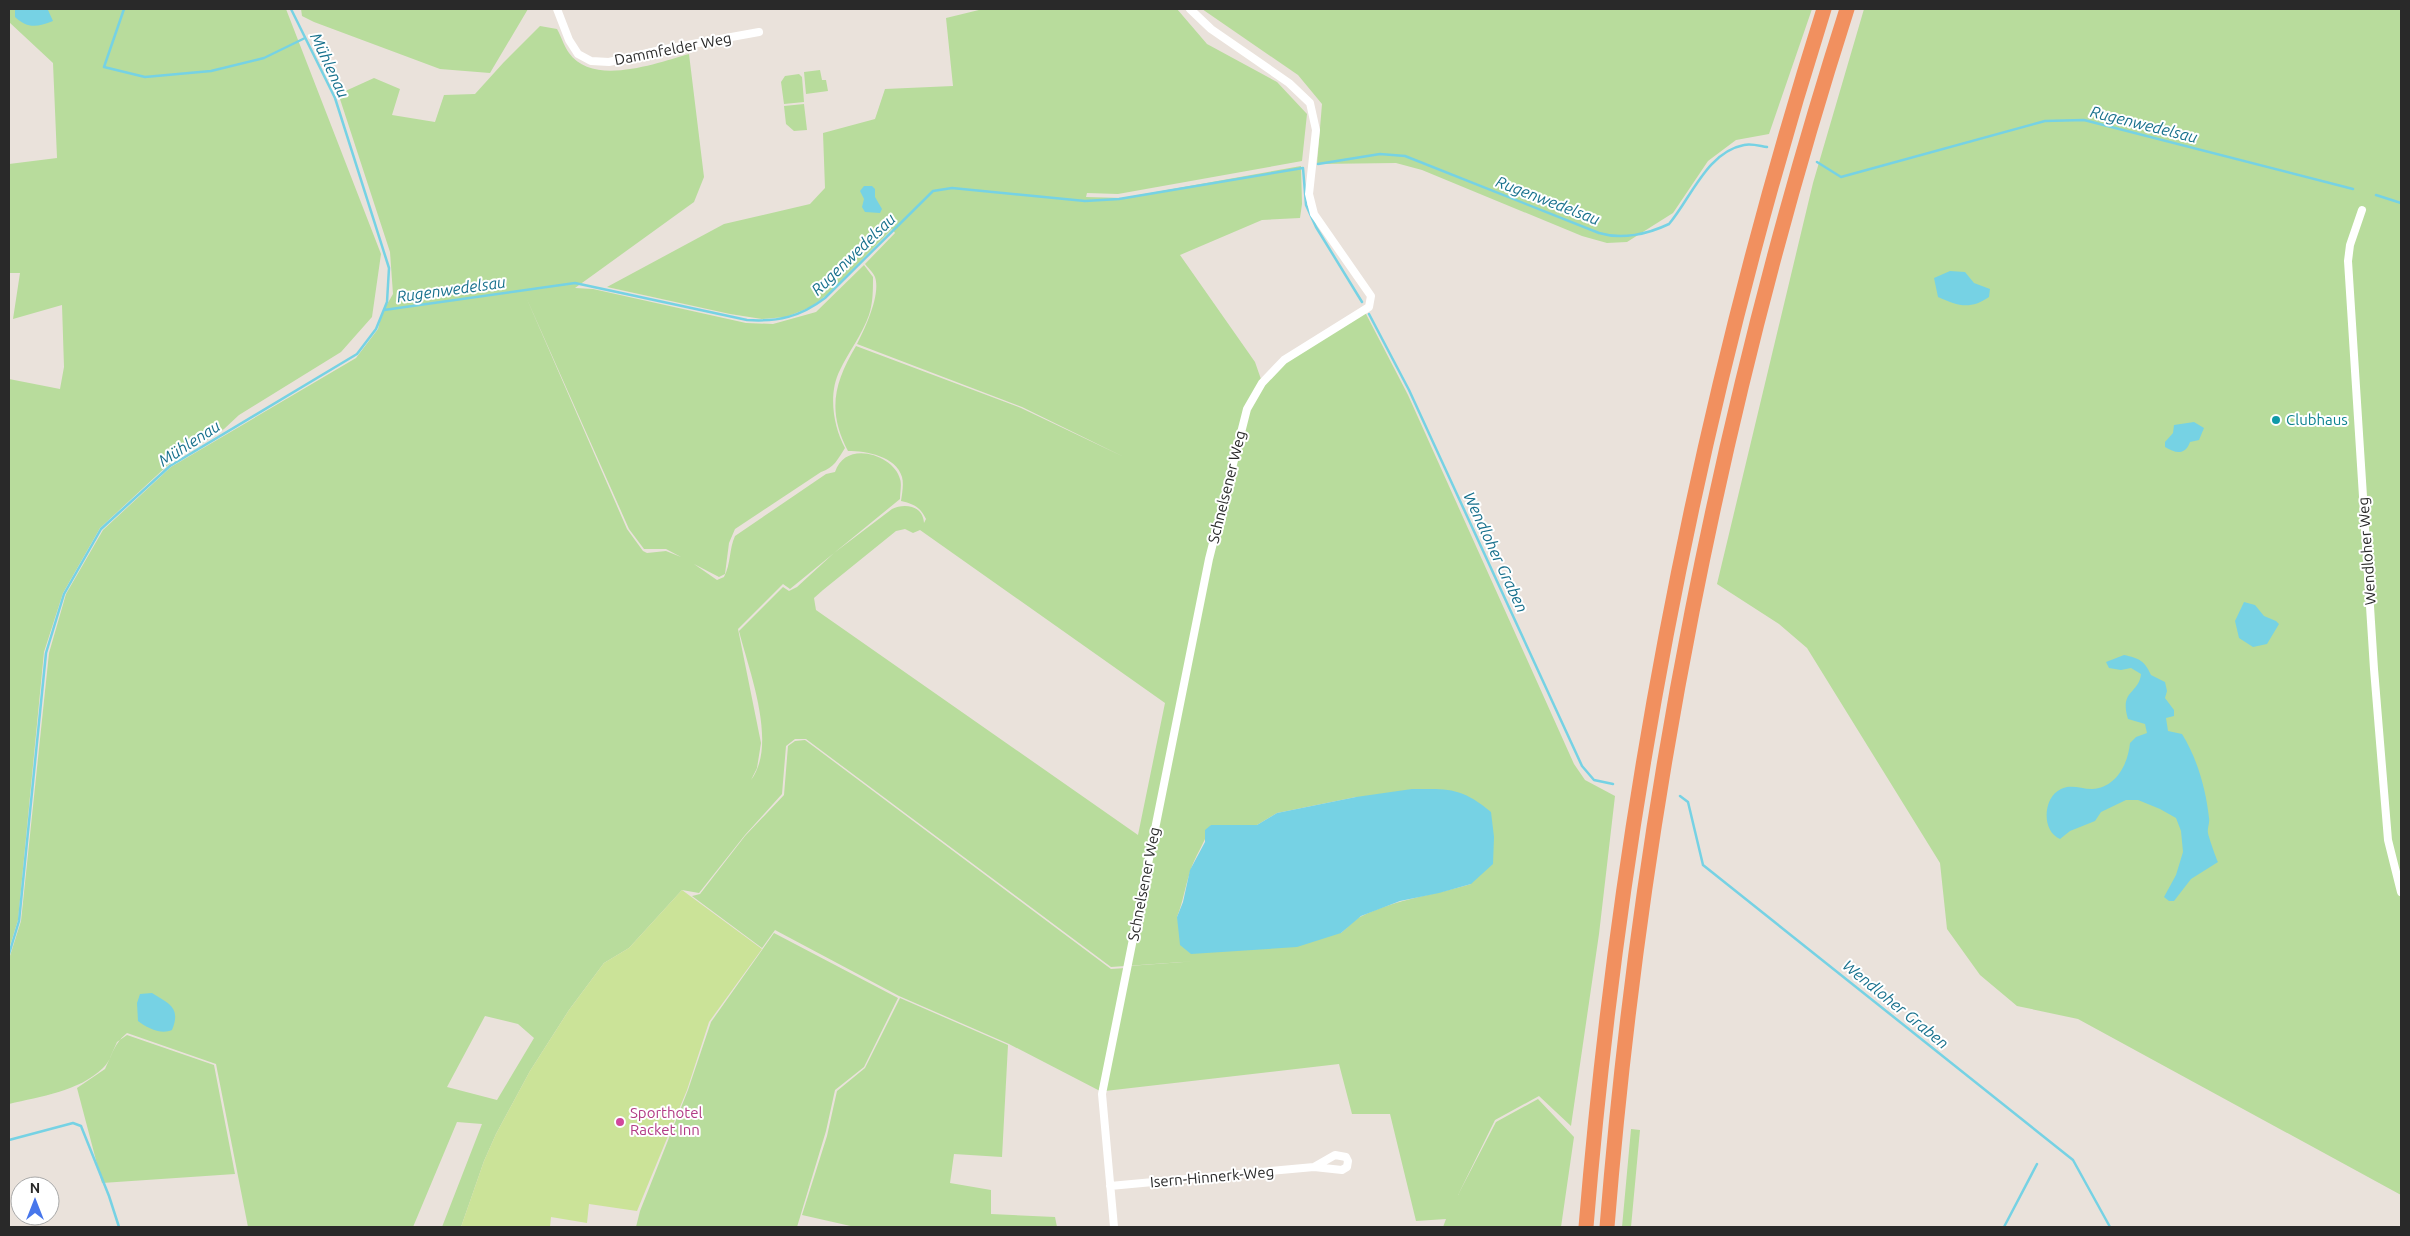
<svg xmlns="http://www.w3.org/2000/svg" width="2410" height="1236" font-family="Ubuntu,sans-serif">
<style>
.green{fill:#b8dc9c;fill-rule:evenodd}
.pitch{fill:#cbe398}
.water{fill:#76d2e4}
.lines{fill:none;stroke-linecap:round;stroke-linejoin:round}
.stream{stroke:#76d2e4;stroke-width:2.5}
.minor{stroke:#fff;stroke-width:8}
.motorway{stroke:#f1905f;stroke-width:15}
.culture-dot{fill:#0f9aa8;stroke:#fff;stroke-width:2}
.hotel-dot{fill:#d1479c;stroke:#fff;stroke-width:2}
.labels{text-anchor:middle;stroke-width:4;stroke-linejoin:round;paint-order:stroke}
.street-label{font-size:15px;fill:#292929;stroke:#fff}
.culture-label{font-size:15px;fill:#0d838f;stroke:#fff;text-anchor:start}
.hotel-label{font-size:15px;fill:#b23c85;stroke:#fff;text-anchor:start}
.water-label{font-size:16px;font-style:italic;fill:#18718d;stroke:#fff}
</style>
<rect width="100%" height="100%" fill="#eae2db"/>
<path class="green" d="M9 9H15V17L39 11 38 9H286L381 254 372 317 341 352 239 415 224 429 168 465 100 528 63 593 44 652 18 920 9 949V379L60 389 64 367 62 305 13 319 20 273H9V164L57 158 53 63 9 22Z
M301 9H528L490 73 440 69 314 22 302 16Z
M983 9H1177L1207 44 1277 82 1307 114 1302 161 1118 194 1087 193 1086 197 1122 198 1301 166 1302 204 1300 218 1262 220 1180 255 1255 362 1263 385 1286 362 1365 312 1408 395 1574 764 1585 780 1615 796 1599 934 1571 1126 1539 1096 1495 1120 1458 1195 1496 1122 1538 1099 1574 1137 1561 1227H1443L1446 1219 1416 1221 1390 1114H1352L1339 1064 1105 1091 1129 966 1197 961 1111 967 806 739H795L786 746 782 794 745 835 699 893 682 890 629 948 604 963 569 1010 530 1071 496 1134 484 1161 461 1227H442L482 1124 457 1122 413 1227H248L216 1064 127 1033C111 1046 113 1059 103 1068 78 1092 41 1096 9 1104V959L21 921 49 653 66 594 103 530 171 467 356 358 378 329 382 313 393 294 390 252 339 96 341 93 374 78 400 89 392 115 435 122 444 95 475 94 504 62 540 26 557 29C561 36 564 46 569 53 593 87 657 63 689 54L704 177 694 202 575 288 593 289 746 323 773 324 816 312 864 265 873 277C873 290 873 303 869 315 862 335 849 351 840 370 828 393 833 426 845 448 838 459 834 468 821 472L735 529 729 543 725 574 719 577 694 564 717 580 724 577C731 564 729 549 735 536L826 474 835 472C846 438 895 456 900 479 902 484 900 493 900 499L790 589 783 584 738 629 761 743 757 768 751 780C778 744 749 671 739 631L783 587 789 591 797 587 834 553 892 509C904 503 923 505 924 523L926 519C920 507 914 504 901 501 902 494 904 484 902 477 896 456 866 451 848 451 827 411 834 383 856 346L1021 408 1124 457 1022 407 857 344C865 328 881 295 875 277 873 272 868 268 865 264L895 233 892 229 828 294 811 307 786 317 762 319 730 314 607 287 724 224 810 204 825 188 823 133 875 119 885 89 953 86 946 18ZM526 297 629 529 644 549H666L681 557 666 551 647 553 643 551 627 529ZM905 529 913 533 920 530 1165 703 1138 835 816 610 814 598 823 590 896 531ZM1356 797 1471 884C1435 895 1396 899 1362 916 1355 919 1348 927 1341 933L1177 917C1183 902 1185 887 1190 872 1195 856 1205 842 1211 825H1257L1277 813ZM485 1016 518 1024 534 1038 497 1100 447 1087Z
M1202 9H1812L1769 134 1736 140 1708 161 1673 213 1627 242 1607 243 1582 236 1422 170 1396 163 1317 164 1322 104 1298 75Z
M1864 9H2401V1195L2078 1019 2017 1006 1980 975 1947 929 1940 863 1807 648 1779 624 1717 584 1813 183Z
M820 70 822 80H826L828 91 806 94 804 72Z
M799 74 802 77 804 102 784 104 781 82 785 76Z
M804 104 807 130 794 131 786 124 784 106Z
M805 740 1111 969 1126 968 1100 1091 1009 1044 899 996 775 930 762 948 692 896 700 894 745 836 784 795 788 746 795 741Z
M774 933 898 998 864 1067 835 1090 826 1131 797 1227H636L640 1211 688 1090 711 1022Z
M900 998 1008 1045 1002 1157 954 1154 950 1183 991 1190V1214L1055 1217 1057 1227H855L802 1215 827 1136 837 1091 865 1068Z
M127 1035 214 1065 235 1174 102 1183 77 1088 105 1069 117 1042Z
M1631 1129 1640 1130 1631 1227H1622Z"/>
<path class="pitch" d="M682 890 762 949 709 1022 687 1090 637 1211 589 1204 587 1223 551 1217 550 1227H461L484 1161 496 1134 530 1071 569 1010 604 963 629 948Z"/>
<path class="water" d="M15 9 48 10 53 21C37 27 28 29 15 17Z
M864 186H872L875 189V197L882 209 880 213 865 212 862 207 864 199 860 191Z
M1950 271 1965 272 1974 283 1990 289 1989 297C1970 310 1958 306 1938 297L1934 278Z
M2194 422 2204 428 2199 440 2190 442C2185 456 2175 453 2165 447V442L2173 433 2174 425Z
M2244 602 2255 605 2264 616 2276 621 2279 624 2267 644 2253 647 2239 638 2235 621Z
M2124 655C2139 658 2145 661 2151 675L2165 682 2167 691 2165 698 2174 710V716L2166 718 2168 731 2182 734C2197 758 2206 789 2209 818 2210 823 2207 828 2208 833 2208 835 2216 858 2218 862L2191 879 2174 901H2169L2164 897 2176 875 2183 852 2181 831 2176 818 2160 809 2138 800H2126L2101 812 2095 821 2070 831 2060 839C2041 831 2043 797 2061 789 2071 784 2081 789 2092 789 2116 788 2128 764 2130 743L2136 737 2147 733 2145 724 2128 719C2119 690 2139 694 2141 674L2131 668 2121 670 2109 668 2106 662Z
M1412 789C1449 789 1461 787 1491 812L1494 837 1493 864 1471 884 1439 893 1400 901 1361 916 1341 933 1297 947 1191 954 1180 945 1177 917 1183 902 1190 870 1205 842V830L1211 825H1257L1277 813 1356 797Z
M152 993C170 1004 181 1008 172 1030 161 1035 147 1028 138 1021L137 1003 140 994Z"/>
<g class="lines">
<path class="stream" d="M124 9 104 67 145 77 211 71 264 58 305 38
M1817 162 1841 177 2045 121 2084 120 2353 189
M1318 164 1380 154 1405 156 1599 233C1622 240 1648 234 1669 224 1691 198 1707 152 1744 145 1751 143 1760 146 1767 147
M2376 195 2401 203
M384 310 575 283 747 320C778 322 800 317 825 298L933 191 952 188 1085 201 1119 199 1303 168 1306 205 1316 227 1362 302
M1369 314 1409 390 1582 766 1594 780 1613 784
M1680 796 1688 802 1703 865 2073 1160 2110 1227
M9 954 19 921 46 653 64 594 101 529 170 466 357 354 376 329 387 302 389 268 335 98 291 9
M9 1140 73 1123 81 1126 109 1196 119 1227
M2004 1227 2037 1164"/>
<path class="minor" d="M557 9 569 40 578 54 591 61 609 62 665 49 759 32
M2362 210 2350 245 2348 261 2374 669 2388 840 2401 892
M1110 1186 1314 1167 1342 1170 1347 1167 1348 1161 1346 1157 1335 1155 1314 1167
M1114 1227 1102 1094 1209 559 1247 409 1262 383 1284 360 1369 307 1371 296 1314 214 1309 194 1316 130 1310 103 1289 83 1211 29 1190 9"/>
<path class="motorway" d="M1586 1227C1620 813 1699 405 1824 9
M1607 1227C1640 815 1721 403 1847 9"/>
</g>
<circle class="culture-dot" cx="2276" cy="420" r="5"/>
<circle class="hotel-dot" cx="620" cy="1122" r="5"/>
<g class="labels">
<g class="street-label">
<text transform="translate(673 49) rotate(-11)" y="5">Dammfelder Weg</text>
<text transform="translate(1227 487) rotate(-76)" y="5">Schnelsener Weg</text>
<text transform="translate(2367 551) rotate(-94)" y="5">Wendloher Weg</text>
<text transform="translate(1144 884) rotate(-79)" y="5">Schnelsener Weg</text>
<text transform="translate(1212 1177) rotate(-5)" y="5">Isern-Hinnerk-Weg</text>
</g>
<g class="culture-label">
<text x="2286" y="425">Clubhaus</text>
</g>
<g class="hotel-label">
<text x="630" y="1118">Sporthotel<tspan x="630" dy="17">Racket Inn</tspan></text>
</g>
<g class="water-label">
<text transform="translate(330 65) rotate(65)" y="6">Mühlenau</text>
<text transform="translate(2144 124) rotate(14)" y="6">Rugenwedelsau</text>
<text transform="translate(1548 200) rotate(21)" y="6">Rugenwedelsau</text>
<text transform="translate(853 254) rotate(-44)" y="6">Rugenwedelsau</text>
<text transform="translate(451 289) rotate(-8)" y="6">Rugenwedelsau</text>
<text transform="translate(189 443) rotate(-33)" y="6">Mühlenau</text>
<text transform="translate(1496 552) rotate(65)" y="6">Wendloher Graben</text>
<text transform="translate(1896 1004) rotate(39)" y="6">Wendloher Graben</text>
</g>
</g>
<rect width="2410" height="1236" fill="none" stroke="#292929" stroke-width="20"/>
<g transform="translate(35 1201)"><circle r="24" fill="#ffffff" stroke="#a9a9a9"/>
<path d="M0-4L9 19L0 12L-9 19Z" fill="#4776eb"/>
<text y="-8" font-size="14" font-weight="bold" text-anchor="middle" fill="#292929">N</text>
</g>
</svg>
